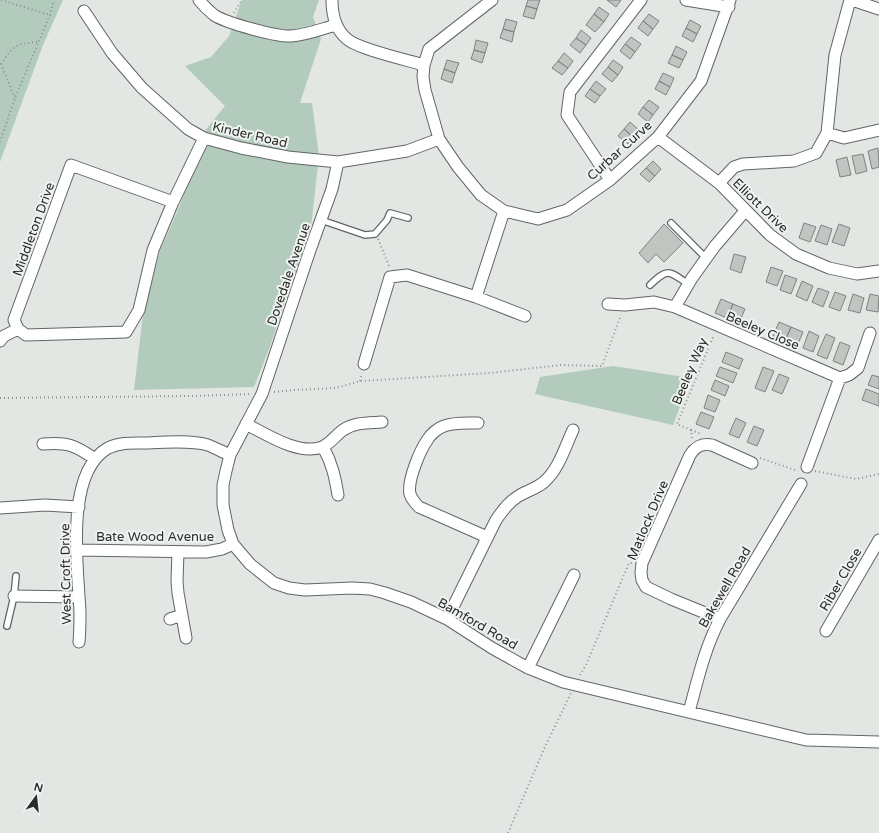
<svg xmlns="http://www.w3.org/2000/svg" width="879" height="833" font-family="'Varela Round',sans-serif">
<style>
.green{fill:#b2cbbc}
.building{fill:#c1c5c2;stroke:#7f8481}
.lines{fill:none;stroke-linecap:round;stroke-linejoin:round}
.lane-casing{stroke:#616663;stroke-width:8}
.street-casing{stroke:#616663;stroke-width:13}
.path{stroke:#8d918e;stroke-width:2;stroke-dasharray:1 3;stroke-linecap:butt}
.lane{stroke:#fff;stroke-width:5.5}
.street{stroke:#fff;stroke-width:11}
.labels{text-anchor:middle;stroke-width:4;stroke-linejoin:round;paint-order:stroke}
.street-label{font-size:13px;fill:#2a2c2a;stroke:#eff4f1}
</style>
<rect width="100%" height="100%" fill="#e2e7e4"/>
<path class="green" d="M0 0H63L43 45 0 162Z
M242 0H319L313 17 321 39 300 103H312L319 156 311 227 269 349 254 387 134 390 143 314 160 251 180 205 203 133 225 106 185 66 211 57 229 36Z
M613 366 691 378 673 425 535 394 540 377Z"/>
<path class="building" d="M528 0H540L537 9 526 6Z
M607 0H621L616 7Z
M526 6 537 9 534 19 523 16Z
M599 7 609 14 604 22 594 14Z
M594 14 604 22 595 32 586 25Z
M649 14 659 21 653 29 643 21Z
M506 19 517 22 514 32 503 29Z
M690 20 701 26 697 34 686 28Z
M643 21 653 29 648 36 638 28Z
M686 28 697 34 693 42 682 36Z
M503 29 514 32 512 42 500 38Z
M581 30 591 38 586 45 576 38Z
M631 37 641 44 635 52 625 44Z
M576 38 586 45 580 53 570 45Z
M476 40 488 43 485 53 474 50Z
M625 44 635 52 630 59 620 51Z
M676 46 687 52 683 60 672 55Z
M474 50 485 53 482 63 471 59Z
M564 53 573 61 568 68 558 61Z
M672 55 683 60 679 68 668 63Z
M447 60 459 63 455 73 444 69Z
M613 60 623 67 618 75 608 67Z
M558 61 568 68 562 75 552 68Z
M608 67 618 75 612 82 602 74Z
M444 69 455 73 452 83 441 79Z
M663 73 674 78 670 87 659 81Z
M596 81 606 89 600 96 590 89Z
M659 81 670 87 666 95 655 89Z
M590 89 600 96 595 103 585 96Z
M649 100 659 107 653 115 643 107Z
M643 107 653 115 648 122 638 114Z
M630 122 639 130 633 137 624 129Z
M624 129 633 137 628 144 618 136Z
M878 148 879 167 872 169 868 151Z
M863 154 867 171 856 174 852 156Z
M847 157 851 175 840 177 836 160Z
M653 161 661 169 655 176 646 168Z
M646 168 655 176 649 182 640 174Z
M804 223 816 227 810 242 799 238Z
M664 224 683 243 664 262 656 254 648 263 639 253Z
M839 224 850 228 844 246 832 242Z
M821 225 832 229 827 245 815 241Z
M734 254 746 257 741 273 730 269Z
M771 267 783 271 777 286 766 282Z
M785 275 797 279 791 294 780 290Z
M802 281 813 286 807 301 796 296Z
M818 288 829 292 823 307 812 302Z
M835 292 846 296 840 311 829 307Z
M853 294 864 298 860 313 848 310Z
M870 294 879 296 878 312 866 310Z
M721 299 733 304 727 318 715 313Z
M733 304 745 309 739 323 727 318Z
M779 322 791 327 785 341 773 336Z
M791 327 803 332 797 346 785 341Z
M809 331 819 336 813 352 803 348Z
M826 334 835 338 827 359 817 355Z
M840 342 850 346 843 365 833 361Z
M726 352 743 359 739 369 722 362Z
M720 367 737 373 733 383 716 376Z
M763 367 774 371 765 392 755 388Z
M779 374 789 378 782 394 772 390Z
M872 375 879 377V389L868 385Z
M715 380 729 386 725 396 711 390Z
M866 389 879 394V406L862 400Z
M708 395 720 400 715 412 704 408Z
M701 412 714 417 709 429 696 424Z
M736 418 746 423 739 438 729 434Z
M754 426 764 430 757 446 747 442Z"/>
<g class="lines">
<g class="lane-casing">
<path id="lane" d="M321 220 365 235 375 234 387 220 390 213 408 218
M671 223 706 258
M650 285C668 268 668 270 688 284
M7 626 14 596 16 576"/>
</g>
<g class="street-casing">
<path id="street" d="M199 0C203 5 209 11 214 15 226 23 277 37 291 36 307 35 321 29 336 25
M332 0C332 15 335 29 347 39 358 49 407 60 424 65
M492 0 429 49 424 65 423 77 425 90 439 139 458 167 481 195 504 211 538 219 567 210 610 180 658 137 701 81 730 0
M686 0 729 7
M852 0 879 9
M84 11 112 53 142 88 188 129 204 138 241 148 288 157 338 162 407 151 439 139
M827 133 844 138 879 130
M658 137 719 183 770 235 796 254 829 268 857 274 879 271
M338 162 332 189 309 253 262 394 230 455 226 471 223 485V505L228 530 233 544 250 564 274 583 289 588 305 590 352 588 370 589 385 593 411 602 447 619 492 648 528 668 563 682 806 740 879 742
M610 180 567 115 570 92 641 0
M719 183 734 167 743 164 794 161 816 153 827 133 835 55 850 0
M173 202 71 165 14 320 18 329 26 335 126 332 139 310 153 250 173 202 204 138
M476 297 504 211
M608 304 625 305 654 302 675 307 840 378 849 375 858 368 870 333
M675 307 692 278 715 246 745 211
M0 341 4 336 18 329
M364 364 390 277 407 275 476 297 525 316
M478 423C467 423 454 422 444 426 438 428 431 434 428 439 420 450 407 481 410 494 412 500 415 503 419 507L487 537
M246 424C266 434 299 456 322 447 330 444 336 435 343 430 355 422 369 423 382 422
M43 444C67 442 75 445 95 459
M323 447C332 463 335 477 338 495
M807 467 840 378
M0 508 45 505 79 507
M76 550 206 552 222 549 233 544
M178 552 177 581 178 593 186 638
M14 596 78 597
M170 619 182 615
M447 619 496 520C502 511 508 503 517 497 526 491 536 489 544 482 559 469 565 447 573 430
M720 619 671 599 646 587 642 580 641 573 642 563 690 455C696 446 702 443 712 445L752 463
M826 631 879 540
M79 642C80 632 80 622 80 612 78 569 64 473 108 448 120 442 134 443 147 443 165 442 191 440 208 445 215 448 223 452 230 455
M528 668 574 575
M689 712C698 679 704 650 720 619L801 484"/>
</g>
<path class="path" d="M1 0 50 15
M234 13 242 0
M1 64C14 45 15 44 38 42
M1 64 15 98
M0 142 15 98 50 15 54 0
M378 239 389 266
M360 381 362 373
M274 392 294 390 336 388 360 381 489 373 561 365 602 366 621 315
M0 398 191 396 252 394
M691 430 701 434
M692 438 691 430 677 424 714 335
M760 458 798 471
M815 471 856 479 879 474
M580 675 586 665 629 563H633
M508 833 544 749 571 693"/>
<use href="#lane" class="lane"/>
<use href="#street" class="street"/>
</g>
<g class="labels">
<g class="street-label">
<text transform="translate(250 134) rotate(13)" y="5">Kinder Road</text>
<text transform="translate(619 150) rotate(-42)" y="5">Curbar Curve</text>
<text transform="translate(761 205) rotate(44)" y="5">Elliott Drive</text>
<text transform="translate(33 229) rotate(-70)" y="5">Middleton Drive</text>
<text transform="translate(288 274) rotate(-71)" y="5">Dovedale Avenue</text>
<text transform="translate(763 330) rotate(23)" y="5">Beeley Close</text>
<text transform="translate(689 371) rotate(-67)" y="5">Beeley Way</text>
<text transform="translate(647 520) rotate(-67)" y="5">Matlock Drive</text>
<text x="155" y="541">Bate Wood Avenue</text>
<text transform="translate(65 574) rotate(-91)" y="5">West Croft Drive</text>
<text transform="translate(840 579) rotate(-60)" y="5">Riber Close</text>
<text transform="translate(724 587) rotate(-60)" y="5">Bakewell Road</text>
<text transform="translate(478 623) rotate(30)" y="5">Bamford Road</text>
</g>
</g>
<g transform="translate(36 797) rotate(15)" stroke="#eff4f1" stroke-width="3" paint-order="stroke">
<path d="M0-3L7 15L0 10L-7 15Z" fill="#2a2c2a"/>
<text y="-6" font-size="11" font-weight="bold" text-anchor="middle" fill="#2a2c2a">N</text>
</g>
</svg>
